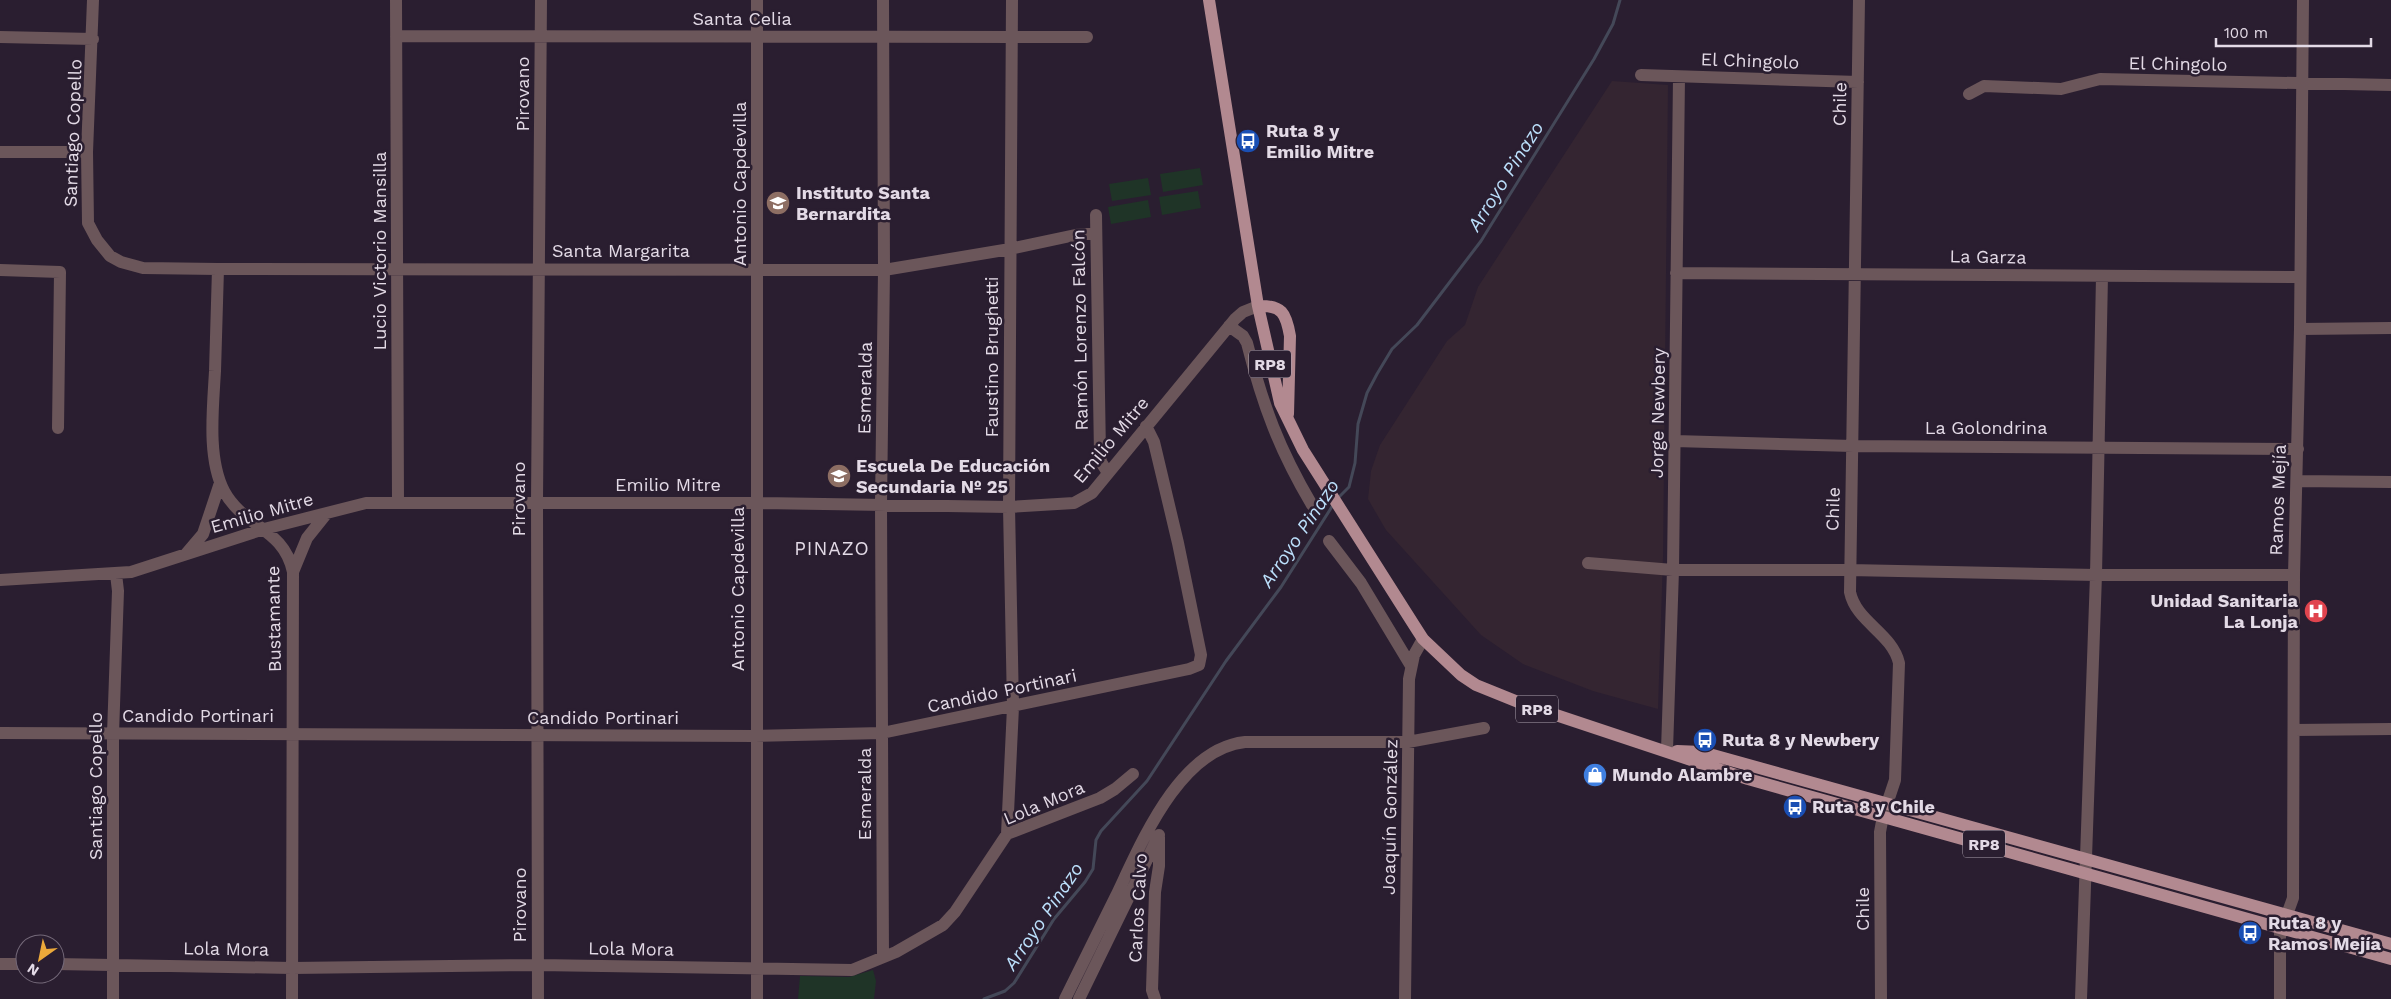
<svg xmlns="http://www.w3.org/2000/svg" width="2391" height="999" font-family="'Work Sans',sans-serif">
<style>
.industrial{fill:#342531}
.green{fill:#1f3427}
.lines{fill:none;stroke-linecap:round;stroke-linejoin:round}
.stream{stroke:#444858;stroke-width:3}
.minor{stroke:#6b565a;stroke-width:12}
.major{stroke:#b28990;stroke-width:12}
.labels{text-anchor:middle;stroke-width:5;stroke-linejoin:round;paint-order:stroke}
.shield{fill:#2a1e30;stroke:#aca2af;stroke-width:1}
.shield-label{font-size:16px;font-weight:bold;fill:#e3dae6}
.street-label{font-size:18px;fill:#e3dae6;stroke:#2a1e30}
.poi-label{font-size:18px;font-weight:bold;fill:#e3dae6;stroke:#2a1e30;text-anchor:start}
.water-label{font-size:19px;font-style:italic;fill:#bce0fc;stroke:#2a1e30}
.neighbourhood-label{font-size:19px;letter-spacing:1px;fill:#e3dae6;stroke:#2a1e30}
</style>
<rect width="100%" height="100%" fill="#2a1e30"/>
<path class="industrial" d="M1612 81 1668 85 1663 557 1658 709 1593 691 1523 664 1481 635 1386 530 1368 499 1371 471 1380 445 1447 341 1465 325 1478 287Z"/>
<path class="green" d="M1200 168 1203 185 1163 192 1160 174Z
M1148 178 1151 195 1112 201 1109 184Z
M1198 191 1201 208 1162 215 1159 197Z
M1148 200 1151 217 1111 224 1108 207Z
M873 970 876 981 874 999H798L800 976 849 977Z"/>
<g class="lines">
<path class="stream" d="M1338 498 1349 487 1355 463 1358 424 1367 393 1377 374 1392 349 1417 325 1481 241 1594 59 1613 24 1620 0
M984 999 1005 991 1014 983 1054 919 1085 882 1093 869 1096 840 1101 831 1147 781 1226 661 1281 587 1333 505"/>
<path class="minor" d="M93 0 87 152 88 223 97 240 110 256 121 262 143 268 218 269 884 270 1010 249 1080 234H1096
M396 0 398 502
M883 0 884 270 881 505 883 957
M1859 0 1850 592C1856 622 1892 633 1899 663L1895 780 1883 816 1880 832 1881 999
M396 36 1087 37
M0 37 93 39
M1641 75 1858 82
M1969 94 1984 86 2061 89 2100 79 2391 85
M0 152H87
M1096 215 1100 454 1101 462 1108 473
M218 269C217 303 216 337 215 371 213 408 207 458 224 491 243 527 284 528 293 572L292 999
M0 270 60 272 58 428
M1676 273 2300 277
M1229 326 1243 336 1247 343C1263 406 1279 449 1312 505
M2300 329 2391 328
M1675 441 1853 446 2298 449
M2297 481 2391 482
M1329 541 1361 583 1411 666
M186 554 203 534 220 483
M1588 563 1673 570H1849L2096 575H2294
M293 572 307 538 327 513
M0 580 131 572 264 529 366 503H756L1009 507 1074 503 1092 493 1235 319 1243 312 1258 306
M2294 730 2391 729
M0 733 756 736 882 733 1189 669 1199 665 1201 655 1178 543 1154 442 1146 426
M1667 750 1673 570 1679 77
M1007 834 1013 707 1009 507 1012 0
M0 964H25
M55 964 292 968 538 965 852 970 896 952 943 925 955 912 1007 834 1100 798 1115 789 1133 774
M113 999V734L118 591 116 574
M538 999 537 502 541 0
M757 999V0
M1065 999C1082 965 1099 930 1116 896 1141 844 1179 749 1245 742H1408L1484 728
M1079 999 1159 835
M1155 999 1152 990 1155 892 1159 866V837
M1405 999 1409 679 1414 655 1423 639
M2081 999 2096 575 2102 276
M2280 999V934L2293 898 2294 575 2300 329 2303 0"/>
<path class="major" d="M1209 0 1258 306 1280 403 1303 450 1414 625 1423 639 1461 675 1476 685 1523 704 1748 779 2391 959
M1258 306C1282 305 1286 313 1290 336L1288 414
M1677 751 1702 752 2391 944"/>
</g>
<defs>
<g id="bus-disc" transform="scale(1.25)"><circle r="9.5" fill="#1a4fb4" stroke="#2a1e30"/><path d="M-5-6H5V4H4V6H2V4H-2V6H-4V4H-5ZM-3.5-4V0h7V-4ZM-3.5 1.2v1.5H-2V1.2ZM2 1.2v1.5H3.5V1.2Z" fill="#fff"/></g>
<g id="school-disc" transform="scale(1.25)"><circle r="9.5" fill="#8d6e63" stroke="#2a1e30"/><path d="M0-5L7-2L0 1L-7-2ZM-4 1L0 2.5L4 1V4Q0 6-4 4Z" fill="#fff"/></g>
<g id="hospital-disc" transform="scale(1.25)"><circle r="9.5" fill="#e0444e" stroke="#2a1e30"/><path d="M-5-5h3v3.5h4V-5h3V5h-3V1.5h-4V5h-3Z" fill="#fff"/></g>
<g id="shop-disc" transform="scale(1.25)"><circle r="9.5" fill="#3f7fe0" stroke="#2a1e30"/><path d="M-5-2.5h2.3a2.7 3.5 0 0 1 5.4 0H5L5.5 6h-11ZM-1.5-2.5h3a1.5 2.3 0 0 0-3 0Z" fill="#fff"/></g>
</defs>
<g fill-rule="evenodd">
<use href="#bus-disc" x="1248" y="141"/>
<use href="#school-disc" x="778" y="203"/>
<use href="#school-disc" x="839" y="476"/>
<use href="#hospital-disc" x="2316" y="611"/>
<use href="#bus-disc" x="1705" y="740"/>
<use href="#shop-disc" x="1595" y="775"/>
<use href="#bus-disc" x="1795" y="807"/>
<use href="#bus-disc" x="2250" y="933"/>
</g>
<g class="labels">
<g class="shield">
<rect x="1249" y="350.5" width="42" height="27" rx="4"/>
<rect x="1516" y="695.5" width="42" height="27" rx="4"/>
<rect x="1963" y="830.5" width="42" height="27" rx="4"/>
</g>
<g class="shield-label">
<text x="1270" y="370">RP8</text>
<text x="1537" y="715">RP8</text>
<text x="1984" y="850">RP8</text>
</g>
<g class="street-label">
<text x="742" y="25">Santa Celia</text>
<text transform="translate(1750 61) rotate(2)" y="6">El Chingolo</text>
<text transform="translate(2178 64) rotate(1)" y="6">El Chingolo</text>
<text transform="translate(523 94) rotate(-90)" y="6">Pirovano</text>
<text transform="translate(1840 104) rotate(-89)" y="6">Chile</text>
<text transform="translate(73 133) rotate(-88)" y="6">Santiago Copello</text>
<text transform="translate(740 184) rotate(-90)" y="6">Antonio Capdevilla</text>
<text transform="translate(380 251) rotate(-90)" y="6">Lucio Victorio Mansilla</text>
<text x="621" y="257">Santa Margarita</text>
<text transform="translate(1988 257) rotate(1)" y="6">La Garza</text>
<text transform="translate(1080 330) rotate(-91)" y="6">Ramón Lorenzo Falcón</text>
<text transform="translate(992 357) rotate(-90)" y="6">Faustino Brughetti</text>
<text transform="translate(865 388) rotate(-89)" y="6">Esmeralda</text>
<text transform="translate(1658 413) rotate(-89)" y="6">Jorge Newbery</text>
<text x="1986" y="434">La Golondrina</text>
<text transform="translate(1111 440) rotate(-50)" y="6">Emilio Mitre</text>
<text x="668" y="491">Emilio Mitre</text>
<text transform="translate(519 499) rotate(-90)" y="6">Pirovano</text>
<text transform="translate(2278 500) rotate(-88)" y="6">Ramos Mejía</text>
<text transform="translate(1833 509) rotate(-88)" y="6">Chile</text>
<text transform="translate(262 513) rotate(-16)" y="6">Emilio Mitre</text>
<text transform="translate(738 589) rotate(-90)" y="6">Antonio Capdevilla</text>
<text transform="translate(274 619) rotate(-91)" y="6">Bustamante</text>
<text transform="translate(1002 691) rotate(-12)" y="6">Candido Portinari</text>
<text x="198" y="722">Candido Portinari</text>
<text x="603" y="724">Candido Portinari</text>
<text transform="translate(96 786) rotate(-90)" y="6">Santiago Copello</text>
<text transform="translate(865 794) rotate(-90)" y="6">Esmeralda</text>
<text transform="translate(1044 803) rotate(-23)" y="6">Lola Mora</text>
<text transform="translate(1390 817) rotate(-89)" y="6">Joaquín González</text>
<text transform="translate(520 905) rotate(-90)" y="6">Pirovano</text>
<text transform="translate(1138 908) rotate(-87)" y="6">Carlos Calvo</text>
<text transform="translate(1863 909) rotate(-90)" y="6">Chile</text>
<text transform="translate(226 949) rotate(1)" y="6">Lola Mora</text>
<text transform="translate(631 949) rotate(1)" y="6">Lola Mora</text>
</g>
<g class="poi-label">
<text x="1266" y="137">Ruta 8 y<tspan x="1266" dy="21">Emilio Mitre</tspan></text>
<text x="796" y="199">Instituto Santa<tspan x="796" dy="21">Bernardita</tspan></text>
<text x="856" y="472">Escuela De Educación<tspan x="856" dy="21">Secundaria Nº 25</tspan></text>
<text x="2298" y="607" text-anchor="end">Unidad Sanitaria<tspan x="2298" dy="21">La Lonja</tspan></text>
<text x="1722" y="746">Ruta 8 y Newbery</text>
<text x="1612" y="781">Mundo Alambre</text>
<text x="1812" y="813">Ruta 8 y Chile</text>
<text x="2268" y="929">Ruta 8 y<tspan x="2268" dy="21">Ramos Mejía</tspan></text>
</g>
<g class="water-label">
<text transform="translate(1505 176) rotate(-58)" y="7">Arroyo Pinazo</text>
<text transform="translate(1299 533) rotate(-56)" y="7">Arroyo Pinazo</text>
<text transform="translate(1043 916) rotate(-56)" y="7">Arroyo Pinazo</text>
</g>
<g class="neighbourhood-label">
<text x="832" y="555">PINAZO</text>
</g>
</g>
<g transform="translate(40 959) rotate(213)"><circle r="24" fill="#2a1e30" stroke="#746979"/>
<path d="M0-4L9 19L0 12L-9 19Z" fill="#eca93a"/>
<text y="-8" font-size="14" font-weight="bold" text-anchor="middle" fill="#e3dae6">N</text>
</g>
<path d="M2216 38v8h155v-8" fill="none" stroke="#e3dae6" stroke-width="2.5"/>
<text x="2224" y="38" font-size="15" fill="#e3dae6" stroke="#2a1e30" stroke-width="4" paint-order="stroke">100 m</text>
</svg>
